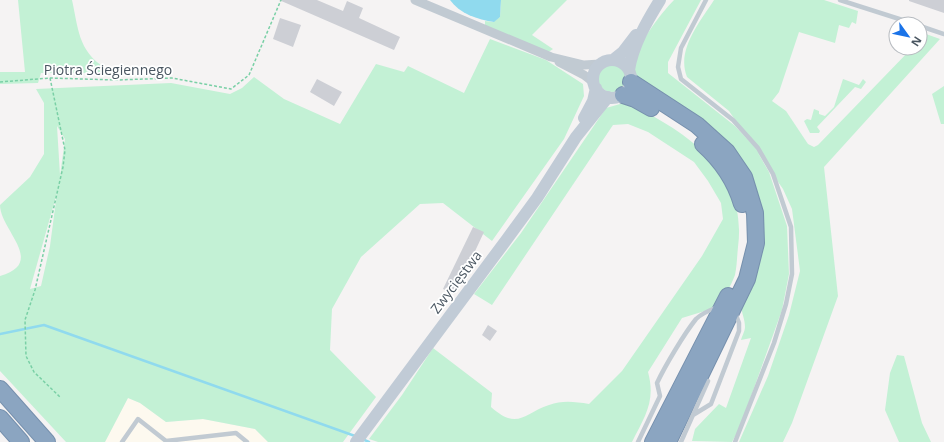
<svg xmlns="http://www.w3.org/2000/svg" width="944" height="442" font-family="'Open Sans',sans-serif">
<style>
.commercial{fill:#fdf9ef}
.green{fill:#c3f1d5;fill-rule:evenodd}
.water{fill:#90daee}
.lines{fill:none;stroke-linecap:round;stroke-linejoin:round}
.stream{stroke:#90daee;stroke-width:2.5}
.building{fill:#cdcfd5}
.highway-casing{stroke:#7690ad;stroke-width:18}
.path{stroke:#7ad0a6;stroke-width:1.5;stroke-dasharray:3 2;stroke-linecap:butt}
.lane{stroke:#c1cad2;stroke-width:4.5}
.street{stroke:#c1cad2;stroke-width:9}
.secondary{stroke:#c1cbd6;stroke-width:12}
.highway{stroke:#8ba5c1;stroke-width:16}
.labels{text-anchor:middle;stroke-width:3.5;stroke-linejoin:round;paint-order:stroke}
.street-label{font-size:14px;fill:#4a5661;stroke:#fff}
</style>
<rect width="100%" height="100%" fill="#f5f3f3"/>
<path class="commercial" d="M128 398 140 403 166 422 203 419 255 429 269 442H105Z"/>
<path class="green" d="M18 0H72C78 27 78 51 104 67 109 71 118 72 124 73H41L38 83 0 84V72H25Z
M501 0H567L532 35 553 49 547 53 485 27V21L493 22 500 17Z
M674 0H701L668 62V73L735 126 751 143 729 111 687 77C676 50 700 22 714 0H824L858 11 856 24 852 22 849 28 839 25 835 43 799 32 779 92 772 101 786 111 808 144 814 147 818 145 912 48H920V39L926 34 940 39 824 167 838 296 792 423 783 442H739L768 376 789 315 800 271 792 209 783 189 758 153 769 172 787 226 789 274 782 310 740 427 732 442 692 441 695 429 719 404 726 408 751 338 741 340C742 336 745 331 745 327 745 316 738 309 744 298L753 185 636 79C636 76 633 71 634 67 634 48 661 13 674 0Z
M490 39 546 60 583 84 584 96 564 139 492 241 443 203 420 204 361 257 332 309 330 350 376 397 343 442H268L255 429 203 419 166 422 140 403 128 398 105 442H66L0 371V276C47 263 0 230 0 205L30 177 44 154V103L36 89 171 83 230 94 242 88 254 77 284 99 340 124 376 64 404 72 408 66 464 93ZM57 126 65 139 60 176V175ZM57 193 50 246 41 286 30 289Z
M598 78a14 14 0 1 1 28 0a14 14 0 1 1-28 0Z
M843 79 859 85 863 79 866 82 861 89 855 87 817 127 820 131 819 133H810L804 121 807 119 811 120 814 109 819 111V114L825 116 834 107Z
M944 86V124H941L932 94Z
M627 102C687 133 748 170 738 247 737 256 737 266 735 275 731 286 724 297 718 307L682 318 648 372C656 401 645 416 632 442H378L369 439 402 395 433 348 492 393 491 407C518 431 524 413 549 405 563 400 575 402 589 404L622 371 702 256 723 219 721 203 708 181 694 162 648 132 628 124 613 125 492 305 474 294 521 233 606 108Z
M897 355 904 356 922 423 931 442H899L885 410 890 373Z"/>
<path class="water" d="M450 0H501L500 17 494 22C478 20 459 13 450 0Z"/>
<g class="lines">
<path class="stream" d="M0 334 44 325 355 436
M362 439 369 442"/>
</g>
<path class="building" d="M279 0H317L343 11 347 1 363 8 359 18 400 37 394 50Z
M909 0H944V13L909 1Z
M280 18 301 25 293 47 273 39Z
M317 79 342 92 334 106 310 92Z
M473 227 484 232 455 294 443 289Z
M488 325 497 331 490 341 482 335Z"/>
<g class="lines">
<g class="highway-casing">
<path id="highway" d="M631 82 697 125 727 152 744 177 755 213 756 243 747 279 668 442
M623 95 635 99 651 108
M703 144C722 161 735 180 742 204
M0 389 47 442
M0 418 21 442
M653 442 728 296"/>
</g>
<path class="path" d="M50 78 65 150 63 167 35 290 25 320 26 356 34 372 60 397
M0 82 50 78 117 80 172 78 231 89 249 75 281 0"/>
<path class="lane" d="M706 0 681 48 678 67 681 79 733 120 758 148 773 174 791 227 792 274 786 304 774 343 735 442
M840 0 915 24
M920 26 944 34
M693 415 711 404 739 331V323L736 315
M122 442 138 419 166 441 236 433 247 442
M638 442 660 396 657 383C665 366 684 334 696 319 702 313 710 310 718 307
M681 442 708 381"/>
<path class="street" d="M415 0 551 57 584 65 600 64
M559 62 584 75 593 82"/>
<path class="secondary" d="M593 79a19 19 0 1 1 38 0a19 19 0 1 1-38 0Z
M613 60 623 52 636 35
M629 70C633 45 647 21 660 0
M584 118 593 101 596 88
M356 442 507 239 537 198 576 137 608 97"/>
<use href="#highway" class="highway"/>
</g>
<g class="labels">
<g class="street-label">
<text x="108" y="75">Piotra Ściegiennego</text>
<text transform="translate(456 282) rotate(-53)" y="5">Zwycięstwa</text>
</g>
</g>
<g transform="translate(908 36) rotate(123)"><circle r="19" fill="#ffffff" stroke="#b7bbc0"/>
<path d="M0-3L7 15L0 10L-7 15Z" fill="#1a73e8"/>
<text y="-6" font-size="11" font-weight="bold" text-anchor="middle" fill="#4a5661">N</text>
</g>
</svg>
